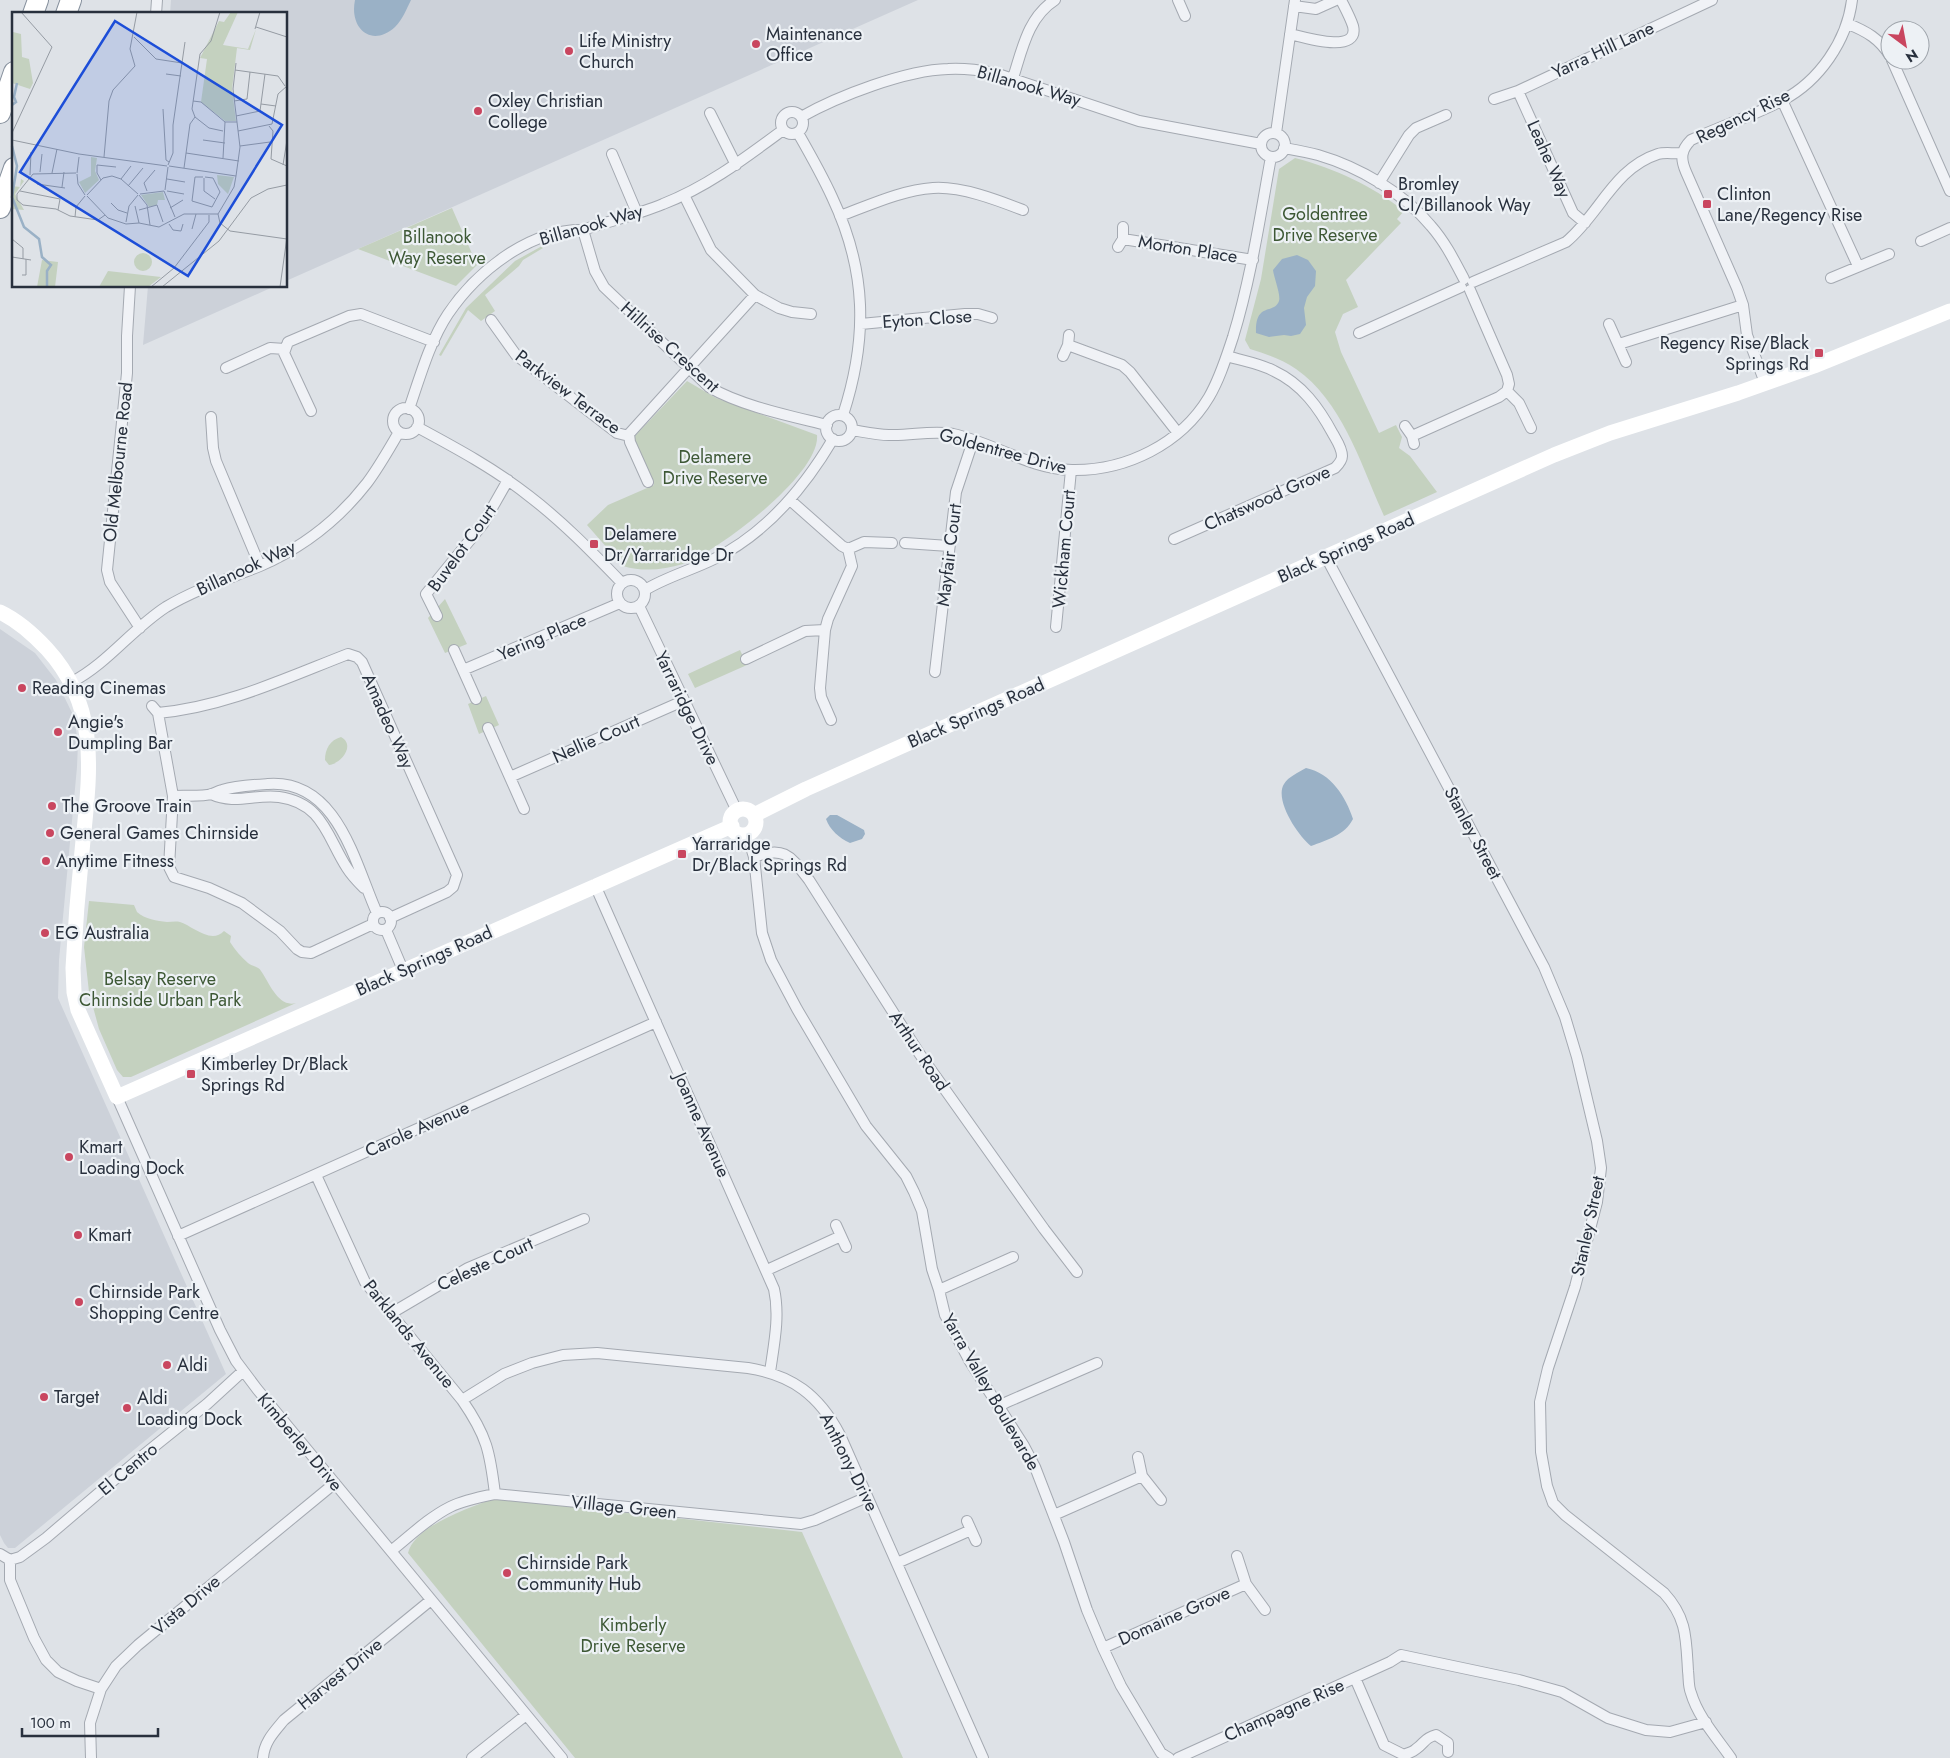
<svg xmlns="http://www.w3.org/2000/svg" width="1950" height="1758" font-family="Jost,sans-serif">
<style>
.built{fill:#ccd1d9}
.green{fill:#c4d1bf}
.water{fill:#9ab1c6}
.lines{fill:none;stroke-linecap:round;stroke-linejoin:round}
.street-casing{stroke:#a4a9b1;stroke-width:12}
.highway-casing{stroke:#86909d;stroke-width:22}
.street{stroke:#f0f2f6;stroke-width:10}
.secondary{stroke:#fff;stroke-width:15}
.highway{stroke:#fff;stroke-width:20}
.poi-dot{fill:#c9465f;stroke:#edf1f5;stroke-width:2}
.labels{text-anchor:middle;stroke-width:4.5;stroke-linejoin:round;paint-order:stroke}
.poi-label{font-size:18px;fill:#28303d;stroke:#edf1f5;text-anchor:start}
.street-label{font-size:18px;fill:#28303d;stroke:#edf1f5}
.park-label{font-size:18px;fill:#3d5835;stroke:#edf1f5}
.inset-river{fill:none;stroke:#9ab1c6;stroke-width:2.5}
.inset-road{fill:none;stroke:#959ba3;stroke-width:1}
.view{fill:#1d4ed8;fill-opacity:0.15;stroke:#1d4ed8;stroke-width:2.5}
.inset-edge{fill:none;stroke:#28303d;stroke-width:2.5}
</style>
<rect width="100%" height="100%" fill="#dee2e7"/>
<path class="built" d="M171 0H918L286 281V14H170Z
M148 286H275L143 345Z
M0 629 35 653 56 680 74 717 78 743 77 767 59 960 58 998 226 1374 15 1548H8L4 1543 0 1535Z"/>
<path class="green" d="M1295 158C1336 169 1371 185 1404 211L1397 219 1401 223 1346 280 1358 307 1343 314 1335 332 1341 352 1379 433 1396 425 1402 437 1399 448 1410 456 1437 492 1384 516C1361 465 1343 402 1296 369 1282 359 1266 354 1250 349L1245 340 1261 279 1279 169Z
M452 208 477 265 456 286 358 249Z
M542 246 543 248 523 260 519 266 485 295 495 311 481 321 468 310 441 356 439 355 466 308 515 261Z
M687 381 716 398 817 435C821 474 717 552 683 564 663 570 643 572 623 566L587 525 608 505 654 485 633 438Z
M445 599 467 644 445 653 428 618Z
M740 650 747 665 695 688 688 674Z
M486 696 499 725 479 734 468 704Z
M341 737C356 745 341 764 329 765L325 760C325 749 330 740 341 737Z
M89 901 134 905 137 912C145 919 157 921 167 922 171 922 176 921 180 922 191 925 211 945 224 931L231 936 230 942C235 950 241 957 248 963 252 966 259 967 261 971 269 982 278 1008 296 1003L131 1077H123L117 1070 99 1029 89 992 84 947Z
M495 1498 802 1532 903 1758H575L408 1553C415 1525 470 1508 495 1498Z"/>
<path class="water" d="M355 0H411C406 10 403 19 395 27 372 48 349 29 355 0Z
M1297 255 1308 260 1316 271 1315 286 1307 297 1304 308 1306 325 1300 334 1291 336 1284 335 1269 337 1256 333C1255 301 1274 315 1279 301 1281 295 1274 278 1273 270L1282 259Z
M1306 768C1331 773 1346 797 1353 819 1345 835 1327 840 1311 846 1298 836 1274 800 1284 784 1288 777 1299 772 1306 768Z
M830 815H837L864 830 865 834 862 839 850 843C839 838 830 830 826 819Z"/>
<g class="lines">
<g class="street-casing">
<path id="street" d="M1178 0 1185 16
M1294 6 1316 9 1336 0
M156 14 157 0
M1848 24C1866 31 1880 39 1890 56
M1290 34C1303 37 1360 55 1353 26 1350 17 1345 8 1341 0
M1892 60 1950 191
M1013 78C1022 50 1028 17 1055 0
M1518 91 1573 213 1585 223
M1494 99 1518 91 1712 0
M1782 100 1858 266
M781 123a11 11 0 1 1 22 0a11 11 0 1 1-22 0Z
M710 113 736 165
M801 117C838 96 906 70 948 69 964 68 979 70 995 73L1139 121 1261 144
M798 133C810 154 822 175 832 197 867 271 868 338 843 415
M1276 133 1295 0
M1261 145a12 12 0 1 1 24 0a12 12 0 1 1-24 0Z
M1284 148C1295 150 1307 152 1318 155 1359 167 1404 193 1431 226 1445 242 1454 260 1464 279
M612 154 637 213
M1379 183 1409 135 1416 128 1446 115
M684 195 711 250 755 295 779 308 792 312 811 314
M840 216C870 205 902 190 933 188 961 186 997 200 1023 210
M583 230 595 271 604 287 709 387C741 406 791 416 827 425
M1123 239 1253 260
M1921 241 1950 228
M1118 247 1123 239V227
M1831 278 1889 254
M1473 282 1566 242C1599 215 1614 168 1658 154 1665 152 1674 154 1682 153
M130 286 127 336V373L107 570 110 582 140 628
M1470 290 1507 375 1509 384 1507 391
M491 320 516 355 617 433 625 435 629 434 755 295
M861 324 965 314H978L992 318
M1609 324 1626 362
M1359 333 1461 287
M1619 344 1743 305
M1068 345 1122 365 1130 372 1178 433
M1063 356 1068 345 1069 335
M226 368 270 348 285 349
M1765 383 1747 335 1743 305 1737 288 1686 172C1680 158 1681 150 1691 140 1721 126 1753 116 1783 100 1819 81 1847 41 1852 0
M1507 391 1519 403 1531 428
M393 421a13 13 0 1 1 26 0a13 13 0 1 1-26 0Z
M409 409C420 377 430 341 448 314 477 271 530 229 583 230 609 221 637 215 663 204 707 187 745 158 783 130
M311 411 284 353 288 342 349 316 361 314 434 342
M826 428a13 13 0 1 1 26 0a13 13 0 1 1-26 0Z
M211 417 213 448 216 461 260 566
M1405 426 1412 436 1414 444
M417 427C456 448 495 469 529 496 563 522 592 552 622 583
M852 430C864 432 877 435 889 435 911 436 932 430 953 434 994 443 1030 469 1072 470 1126 471 1181 444 1209 397 1220 378 1226 358 1233 337 1251 278 1260 217 1271 157
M629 434 630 442 648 482
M1412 436 1499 397 1507 391
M790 500 842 546 848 549 852 566 828 619 825 630 820 688 821 697 831 720
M1174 539 1335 468C1338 465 1342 461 1342 456 1342 448 1337 441 1333 434 1319 408 1302 384 1274 371 1259 363 1243 361 1227 356
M905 543 949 546
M848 549 864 542 892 543
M1326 557 1544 967 1565 1017 1577 1057 1597 1141 1601 1168 1597 1202 1575 1287 1548 1368 1540 1402 1541 1452 1547 1486 1553 1503 1565 1515 1664 1593C1687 1618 1686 1638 1688 1671 1689 1678 1688 1686 1691 1693 1698 1717 1717 1738 1731 1758
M617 594a14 14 0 1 1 28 0a14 14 0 1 1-28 0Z
M645 590C666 577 692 570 714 559 767 533 804 488 833 439
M639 606 737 811
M437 616 426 594 483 524 508 480
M1056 627 1071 470
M454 650 476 699
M746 659 805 631 825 630
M463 670 620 603
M935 672 956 492 973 441
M72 682C108 663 132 629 166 607 196 589 228 579 260 566 302 548 339 519 367 483 379 467 389 449 399 432
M152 706 158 713 173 796 169 867 174 877 209 888 242 903 280 931 297 949 302 952 311 953 373 924
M158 713C225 707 286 678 348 654L357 657 362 662 457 875 453 887 447 892 390 918
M488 728 524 809
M510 777 683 701
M211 794C235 805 254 794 279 797 323 803 327 837 347 868 352 876 358 882 364 888
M173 796C185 795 200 797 212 794 215 793 218 791 222 790 236 786 253 785 268 784 338 779 355 864 377 913
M747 834 754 857 762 933 771 960 797 1009 866 1126 906 1176 914 1192 922 1211 932 1269 939 1290 945 1315 969 1360 1024 1446 1035 1467 1064 1542 1087 1610 1103 1648 1121 1686 1161 1753 1169 1758
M754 857C785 845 791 857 809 880L919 1053 1044 1229 1077 1272
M595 885 774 1289C780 1316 774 1344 770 1372
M373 921a9 9 0 1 1 18 0a9 9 0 1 1-18 0Z
M386 930 403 970
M117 1097 220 1330 236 1361 257 1389 562 1758
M316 1175 365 1282 462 1400C487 1436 490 1452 495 1494
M836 1225 846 1247
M178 1236 656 1022
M767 1270 841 1236
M939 1290 1013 1257
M390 1314 468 1268 584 1219
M462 1400 504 1374 532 1363 563 1355 597 1353 748 1368C792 1375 819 1395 840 1435L983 1758
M998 1407 1007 1402 1097 1363
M1138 1457 1142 1476 1161 1500
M1054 1515 1142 1476
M967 1521 976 1541
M391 1551C410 1536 428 1518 450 1507 464 1500 480 1497 495 1494L801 1524 815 1520 867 1497
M0 1554 10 1560
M1237 1556 1246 1584 1265 1610
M10 1560 20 1557 46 1538 141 1457 207 1404 243 1371
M10 1560V1580L34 1638 46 1660 58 1672 77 1681 101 1689
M897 1563 971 1530
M1103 1648 1246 1584
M1355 1678 1384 1745 1404 1755C1408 1753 1413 1752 1416 1749 1425 1743 1424 1738 1436 1735L1448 1743V1752
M91 1758 90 1723 101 1689 116 1666 138 1645 335 1483
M263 1758C264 1742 274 1732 284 1720L431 1600
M472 1758 526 1715
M1178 1758 1390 1662 1401 1655 1519 1680 1562 1692 1608 1718 1646 1730 1670 1732 1706 1722"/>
</g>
<g class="highway-casing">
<path id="highway" d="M33 14 38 0
M66 14 71 0
M0 113 14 72
M0 208 14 168"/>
</g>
<use href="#street" class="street"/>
<path class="secondary" d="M0 612C19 621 34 635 47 649 102 709 89 777 82 851 78 890 75 929 73 968L74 992 78 1010 117 1097 732 826
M730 822a13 13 0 1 1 26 0a13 13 0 1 1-26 0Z
M754 815 806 789 1554 455 1610 433 1738 393 1814 366 1950 311"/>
<use href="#highway" class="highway"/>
</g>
<g class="poi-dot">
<circle cx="756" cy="44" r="5"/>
<circle cx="569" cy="51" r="5"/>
<circle cx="478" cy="111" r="5"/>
<rect x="1383" y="189" width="10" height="10" rx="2.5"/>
<rect x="1702" y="199" width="10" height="10" rx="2.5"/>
<rect x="1814" y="348" width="10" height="10" rx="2.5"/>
<rect x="589" y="539" width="10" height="10" rx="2.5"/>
<circle cx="22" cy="688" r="5"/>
<circle cx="58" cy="732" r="5"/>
<circle cx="52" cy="806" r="5"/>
<circle cx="50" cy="833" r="5"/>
<rect x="677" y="849" width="10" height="10" rx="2.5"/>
<circle cx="46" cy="861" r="5"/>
<circle cx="45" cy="933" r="5"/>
<rect x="186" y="1069" width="10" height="10" rx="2.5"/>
<circle cx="69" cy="1157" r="5"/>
<circle cx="78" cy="1235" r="5"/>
<circle cx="79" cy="1302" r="5"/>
<circle cx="167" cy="1365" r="5"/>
<circle cx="44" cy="1397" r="5"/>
<circle cx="127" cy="1408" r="5"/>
<circle cx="507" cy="1573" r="5"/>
</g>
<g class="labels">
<g class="poi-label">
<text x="766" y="40">Maintenance<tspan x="766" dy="21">Office</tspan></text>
<text x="579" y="47">Life Ministry<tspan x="579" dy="21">Church</tspan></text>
<text x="488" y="107">Oxley Christian<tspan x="488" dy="21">College</tspan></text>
<text x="1398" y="190">Bromley<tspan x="1398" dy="21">Cl/Billanook Way</tspan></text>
<text x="1717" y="200">Clinton<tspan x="1717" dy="21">Lane/Regency Rise</tspan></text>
<text x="1809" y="349" text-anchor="end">Regency Rise/Black<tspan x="1809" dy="21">Springs Rd</tspan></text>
<text x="604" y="540">Delamere<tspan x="604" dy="21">Dr/Yarraridge Dr</tspan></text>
<text x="32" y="694">Reading Cinemas</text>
<text x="68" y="728">Angie's<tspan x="68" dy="21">Dumpling Bar</tspan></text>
<text x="62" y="812">The Groove Train</text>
<text x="60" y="839">General Games Chirnside</text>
<text x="692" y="850">Yarraridge<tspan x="692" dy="21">Dr/Black Springs Rd</tspan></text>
<text x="56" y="867">Anytime Fitness</text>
<text x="55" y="939">EG Australia</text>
<text x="201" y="1070">Kimberley Dr/Black<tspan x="201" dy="21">Springs Rd</tspan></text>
<text x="79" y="1153">Kmart<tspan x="79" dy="21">Loading Dock</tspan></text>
<text x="88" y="1241">Kmart</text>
<text x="89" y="1298">Chirnside Park<tspan x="89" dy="21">Shopping Centre</tspan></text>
<text x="177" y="1371">Aldi</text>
<text x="54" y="1403">Target</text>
<text x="137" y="1404">Aldi<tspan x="137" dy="21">Loading Dock</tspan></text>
<text x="517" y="1569">Chirnside Park<tspan x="517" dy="21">Community Hub</tspan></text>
</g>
<g class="street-label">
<text transform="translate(1603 50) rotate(-25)" y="6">Yarra Hill Lane</text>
<text transform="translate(1029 86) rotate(16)" y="6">Billanook Way</text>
<text transform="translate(1743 116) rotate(-26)" y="6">Regency Rise</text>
<text transform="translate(1549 159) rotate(66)" y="6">Leahe Way</text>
<text transform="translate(591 225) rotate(-16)" y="6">Billanook Way</text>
<text transform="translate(1188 249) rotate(9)" y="6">Morton Place</text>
<text transform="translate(927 319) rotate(-4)" y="6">Eyton Close</text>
<text transform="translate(670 347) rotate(42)" y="6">Hillrise Crescent</text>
<text transform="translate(568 392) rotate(37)" y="6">Parkview Terrace</text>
<text transform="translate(1003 451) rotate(15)" y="6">Goldentree Drive</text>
<text transform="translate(118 462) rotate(-84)" y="6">Old Melbourne Road</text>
<text transform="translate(1267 498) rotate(-24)" y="6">Chatswood Grove</text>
<text transform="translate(462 548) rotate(-54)" y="6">Buvelot Court</text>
<text transform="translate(1346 548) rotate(-24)" y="6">Black Springs Road</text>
<text transform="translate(1064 549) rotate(-85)" y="6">Wickham Court</text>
<text transform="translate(949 555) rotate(-83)" y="6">Mayfair Court</text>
<text transform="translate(246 568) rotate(-25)" y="6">Billanook Way</text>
<text transform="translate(542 637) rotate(-23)" y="6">Yering Place</text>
<text transform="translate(687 708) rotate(64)" y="6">Yarraridge Drive</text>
<text transform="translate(976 713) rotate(-24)" y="6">Black Springs Road</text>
<text transform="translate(388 721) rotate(66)" y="6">Amadeo Way</text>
<text transform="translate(596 739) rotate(-24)" y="6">Nellie Court</text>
<text transform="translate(1473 833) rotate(62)" y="6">Stanley Street</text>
<text transform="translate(424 961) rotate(-24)" y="6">Black Springs Road</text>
<text transform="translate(919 1051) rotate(56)" y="6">Arthur Road</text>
<text transform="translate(702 1125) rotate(66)" y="6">Joanne Avenue</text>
<text transform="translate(417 1129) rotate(-24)" y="6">Carole Avenue</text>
<text transform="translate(1588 1226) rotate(-78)" y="6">Stanley Street</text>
<text transform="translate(485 1264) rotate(-25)" y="6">Celeste Court</text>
<text transform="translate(409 1334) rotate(51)" y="6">Parklands Avenue</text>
<text transform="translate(991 1392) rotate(60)" y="6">Yarra Valley Boulevarde</text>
<text transform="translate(300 1442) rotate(50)" y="6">Kimberley Drive</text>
<text transform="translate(849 1462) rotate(63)" y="6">Anthony Drive</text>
<text transform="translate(128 1469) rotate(-40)" y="6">El Centro</text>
<text transform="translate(624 1507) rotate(6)" y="6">Village Green</text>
<text transform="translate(186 1605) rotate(-40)" y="6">Vista Drive</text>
<text transform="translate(1174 1616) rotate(-24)" y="6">Domaine Grove</text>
<text transform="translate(340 1674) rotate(-39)" y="6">Harvest Drive</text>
<text transform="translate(1284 1710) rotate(-24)" y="6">Champagne Rise</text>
</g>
<g class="park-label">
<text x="1325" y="220">Goldentree<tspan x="1325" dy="21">Drive Reserve</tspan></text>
<text x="437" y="243">Billanook<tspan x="437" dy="21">Way Reserve</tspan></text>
<text x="715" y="463">Delamere<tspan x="715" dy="21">Drive Reserve</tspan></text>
<text x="160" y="985">Belsay Reserve<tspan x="160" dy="21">Chirnside Urban Park</tspan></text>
<text x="633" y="1631">Kimberly<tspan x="633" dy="21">Drive Reserve</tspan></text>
</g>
</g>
<g transform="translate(12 12)">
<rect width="275" height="275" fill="#dee2e7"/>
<path d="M219 0H226L211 33 236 37 244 17 238 38 225 36 220 77 224 109H213L189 90 195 47 188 46 207 9 212 10ZM0 10 1 20 9 22 10 45 17 47 21 71 18 77 0 71ZM79 145 85 146 83 159 87 168 73 181 67 170 79 164ZM205 163 222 165 216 182 206 172ZM9 167 12 169 3 182 12 198 0 197V174L8 175ZM151 180 153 188H146L145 193 137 195 129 183ZM122 250a9 9 0 1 1 18 0a9 9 0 1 1-18 0ZM30 248 46 250 43 275H25ZM96 259 149 265 136 275H87Z" fill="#c4d1bf"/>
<path class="inset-river" d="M0 93 4 90 2 85 5 71M0 134 5 154 0 185 12 215 27 227 30 245 39 253 35 259V275"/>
<path class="inset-road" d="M208 0 199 29 188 42 180 97 183 105 197 116 211 119M244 15 275 25M243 17 248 0M122 25 144 47 170 51M224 51 221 77 228 135 224 164M223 58 266 64 273 74M154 62 169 64M181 89 189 90 213 110H225M222 89 235 87 238 60M249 92 264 94M151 97 154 148 157 150M224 104 248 99 253 62M257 114 261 119 259 147 275 154M226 119 260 112 266 82 275 74M0 121 40 35 9 0M0 128 67 142 155 154M191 128 213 131M228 134 258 130M174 141 227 149M92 145 97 89 101 78 123 54 118 37 125 0M211 146 213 110M156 153 161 141V113L173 30M271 153 275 128M157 154 224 164 222 175 206 202 208 211 218 219M172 156 178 112 183 105M28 160 30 142M40 161 45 137M64 161 21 162 5 182V188L11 193 44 197 58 204 86 208 93 203M65 161 67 145M65 162 66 172 73 183M18 163 19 140M191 165H183L180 189 200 195M193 165 201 166 208 180 200 195M192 166V179L203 187M109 167 119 154M155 167 173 170M89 168 85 161V153L104 155M25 172 53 176M116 174 131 156M50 175 52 160M153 178 156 155M8 179 48 187 46 198M135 179 132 171 143 158M152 179 163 205M155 179 172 182M128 182 152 179M75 183 91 166 100 164 109 167 126 182M127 183 135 193 138 213M75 184 96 206 114 212 127 211 147 215 172 202H206M99 191 106 198 115 201M123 194 127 211M158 196 171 188M127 198 145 193 151 210M63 205 64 195 73 184M114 210 117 194 126 183M157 212 161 218 169 219 171 212M180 217 184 202M218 219 275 227M0 227 11 236V247M0 245 19 248M10 263H14V247M139 275 162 256 197 210V203M150 275 207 229 239 186 256 177 275 173M268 275 275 225"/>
<path class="view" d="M103 9 270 113 176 264 8 160Z"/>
<rect width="275" height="275" class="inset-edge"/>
</g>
<g transform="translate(1905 45) rotate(148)"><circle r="24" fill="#edf1f5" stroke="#9ea4ab"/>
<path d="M0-4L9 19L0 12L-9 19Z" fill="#c9465f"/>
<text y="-8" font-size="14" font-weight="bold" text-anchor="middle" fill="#28303d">N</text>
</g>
<path d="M22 1728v8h136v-8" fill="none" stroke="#28303d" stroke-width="2.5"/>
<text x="30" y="1728" font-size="15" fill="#28303d" stroke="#edf1f5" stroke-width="4" paint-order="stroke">100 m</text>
</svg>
